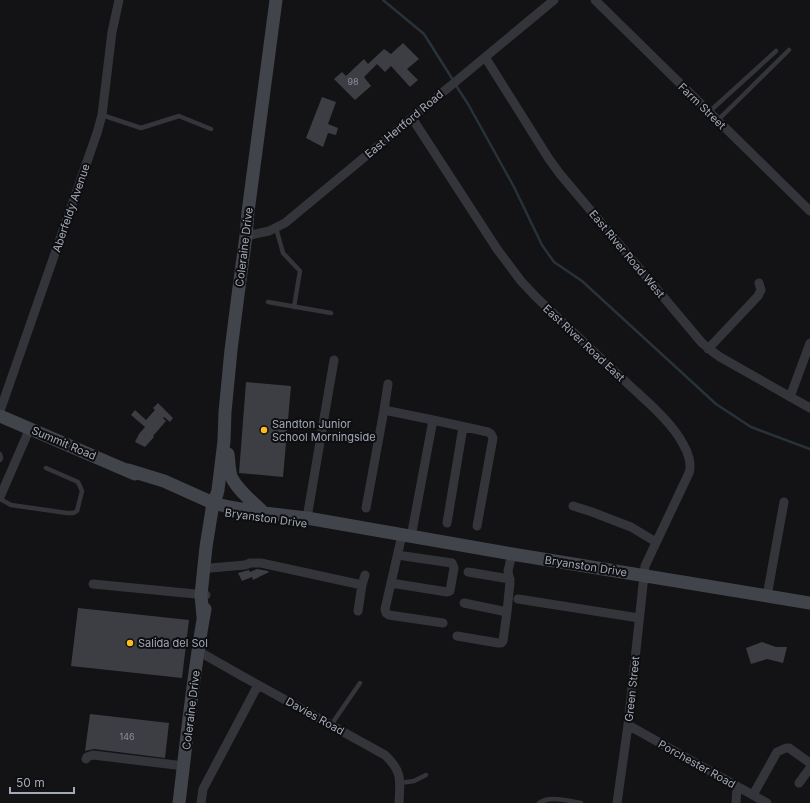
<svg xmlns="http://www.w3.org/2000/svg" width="810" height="803" font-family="Inter,sans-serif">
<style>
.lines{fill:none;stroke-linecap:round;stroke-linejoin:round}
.stream{stroke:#28323a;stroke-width:2.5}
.building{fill:#3c3e43}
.lane{stroke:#34353b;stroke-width:4.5}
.street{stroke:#34353b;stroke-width:9}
.secondary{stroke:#42444b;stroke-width:13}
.poi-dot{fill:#ffba21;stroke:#0e0e10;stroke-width:1.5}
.labels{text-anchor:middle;stroke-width:4;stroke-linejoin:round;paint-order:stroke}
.number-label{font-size:9px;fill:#898e9a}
.street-label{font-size:11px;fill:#a3a9b7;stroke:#0e0e10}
.poi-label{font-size:11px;fill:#a3a9b7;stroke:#0e0e10;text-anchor:start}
</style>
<rect width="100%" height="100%" fill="#131315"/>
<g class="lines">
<path class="stream" d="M383 0 424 34 453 80
M455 84 468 104 514 187 542 245 554 262 582 281 716 404 751 427 810 449"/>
</g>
<path class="building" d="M403 43 419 59 407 69 418 80 410 87 391 66 385 72 377 64 364 77 371 86 355 100 334 79 342 72 346 76 364 59 368 64 384 49 391 54Z
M322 97 336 102 328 124 338 128 336 135 328 133 323 147 306 138Z
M246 382 291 386 283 477 239 473Z
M158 403 173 418 170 422 164 417 163 418 166 421 153 436 154 437 145 447 135 442 139 434 145 427 131 415 135 410 146 420 155 410 153 408Z
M257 569 268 571 269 572 253 580 252 577 242 581 238 573 249 570 250 572Z
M78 608 189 620 182 678 71 666Z
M762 642 776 647H787L783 663 767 659 751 664 746 648Z
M90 714 169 723 165 758 94 749 85 751Z"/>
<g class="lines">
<path class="lane" d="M709 112 776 51
M102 115 141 128 179 116 211 129
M717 121 789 50
M276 228 283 253 300 271 294 307
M268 302 331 313
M0 454 1 458 0 460
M0 499 11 505 67 513H73L77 511 82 491 78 482 46 468
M331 725 360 683
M400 783 414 781 426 775
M539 803C550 795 568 801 581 803"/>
<path class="street" d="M595 0 810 211
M485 57 549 159 560 174 702 343 713 352 720 357 810 408
M412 118 497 249 521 281 536 297C567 326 597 355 627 383 645 400 672 422 683 444 688 452 692 464 689 473L645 566 628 725 617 803
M246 236 269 231 285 223 554 0
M708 349 758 296 761 290 759 283
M790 397 810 343
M384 410 388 384
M0 411 97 133 102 115 112 32 119 0
M433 420 488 432 491 434 493 438 477 526
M0 497 30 428
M573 506 592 512 631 527 656 542
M366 508 384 410 433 420 411 537
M307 518 334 360
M447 523 463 427
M402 535 385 609 386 613 389 615 443 623
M210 568 245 565 250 563H261L362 585 358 611
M468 572 510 579
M391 583 447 592 450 591 454 568 452 563 404 556
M93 584 206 595
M362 585 365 575
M767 596 784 502
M518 599 639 618
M464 603 507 612
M457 636 498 643H501L503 641 507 612 510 582 508 571 512 554
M198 651 242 676 385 755C403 772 400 781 399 803
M628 725 767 803
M86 759 87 757 93 755 184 766
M799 783 810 768
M753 795 777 752 786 748H789L810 763
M201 803 203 789 258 685
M736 803 737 787"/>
<path class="secondary" d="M0 416 135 474
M228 454C229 461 229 469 231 476 236 489 254 503 264 513
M128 470 164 481 213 503 229 507 264 513 307 518 512 554 810 603
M203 617 201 595 206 547 213 503 217 494 218 490 224 441 225 412 231 350 238 295 246 236 248 212 276 0
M179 803C187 738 193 673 205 609"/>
</g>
<g class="poi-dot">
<circle cx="264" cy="430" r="4"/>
<circle cx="130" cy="643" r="4"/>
</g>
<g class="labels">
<g class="number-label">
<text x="353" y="85">98</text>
<text x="127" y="740">146</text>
</g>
<g class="street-label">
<text transform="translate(702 106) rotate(44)" y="4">Farm Street</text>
<text transform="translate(404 124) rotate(-40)" y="4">East Hertford Road</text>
<text transform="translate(71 208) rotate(-71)" y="4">Aberfeldy Avenue</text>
<text transform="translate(244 247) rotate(-83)" y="4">Coleraine Drive</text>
<text transform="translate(627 254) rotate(50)" y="4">East River Road West</text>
<text transform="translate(584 343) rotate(43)" y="4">East River Road East</text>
<text transform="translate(64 443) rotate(23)" y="4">Summit Road</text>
<text transform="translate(266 518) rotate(8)" y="4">Bryanston Drive</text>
<text transform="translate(586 566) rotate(9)" y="4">Bryanston Drive</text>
<text transform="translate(632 689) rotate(-84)" y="4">Green Street</text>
<text transform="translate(191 710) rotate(-83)" y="4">Coleraine Drive</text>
<text transform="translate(315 716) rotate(29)" y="4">Davies Road</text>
<text transform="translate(697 764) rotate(29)" y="4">Porchester Road</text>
</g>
<g class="poi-label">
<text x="272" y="428">Sandton Junior<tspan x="272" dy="13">School Morningside</tspan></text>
<text x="138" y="647">Salida del Sol</text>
</g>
</g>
<path d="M10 787v6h64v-6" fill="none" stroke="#a3a9b7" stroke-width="2"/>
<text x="16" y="787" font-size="12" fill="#a3a9b7" stroke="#0e0e10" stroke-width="3" paint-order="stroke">50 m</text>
</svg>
